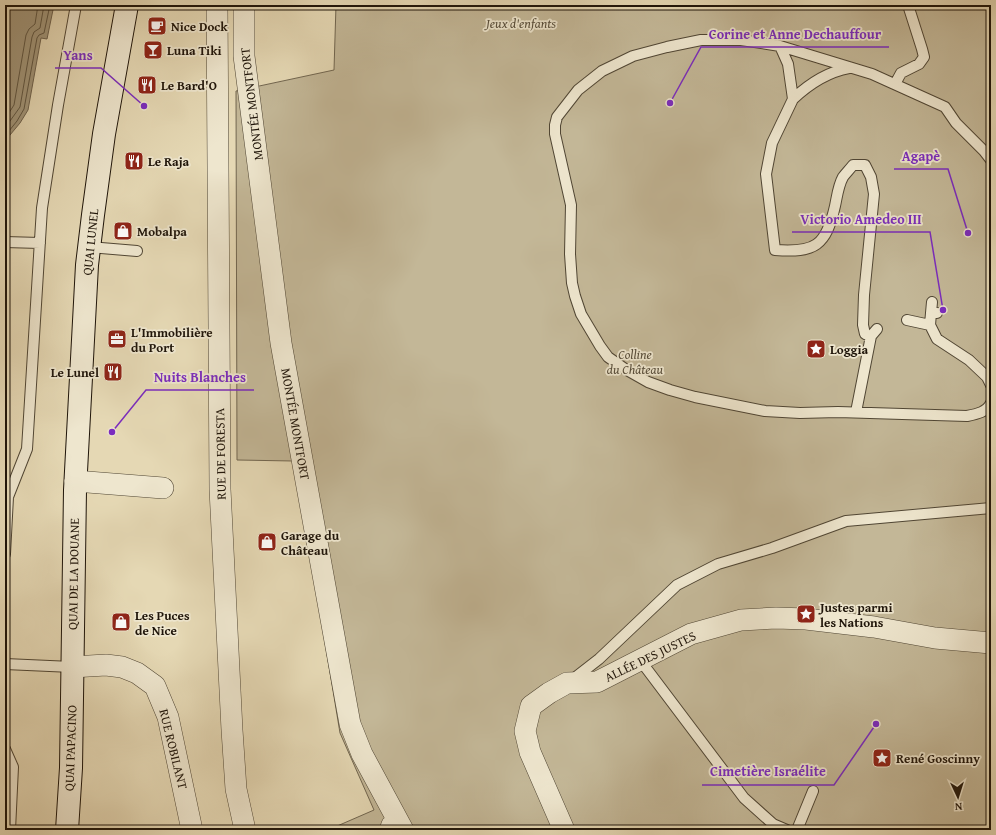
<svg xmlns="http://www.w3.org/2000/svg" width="996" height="835" font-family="'Gentium Book Plus',serif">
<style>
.green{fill:#c3b797;stroke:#716650}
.water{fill:#a2967a;stroke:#6e624d}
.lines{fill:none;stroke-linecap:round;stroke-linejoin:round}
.shore{stroke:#605642;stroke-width:1}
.service-casing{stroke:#504634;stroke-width:12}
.pedestrian-casing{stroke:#504634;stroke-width:16}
.minor-casing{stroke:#504634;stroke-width:22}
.secondary-casing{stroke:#1f150a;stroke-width:24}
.service{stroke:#eee6ce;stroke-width:10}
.pedestrian{stroke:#eee6ce;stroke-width:15}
.minor{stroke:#eee6ce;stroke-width:21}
.secondary{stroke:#eee6ce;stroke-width:22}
.labels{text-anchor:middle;stroke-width:3.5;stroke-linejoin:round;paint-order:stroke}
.park-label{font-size:13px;font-style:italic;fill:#584e3b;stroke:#eee6ce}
.poi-label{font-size:13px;font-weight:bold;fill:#1f150a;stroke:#eee6ce;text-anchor:start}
.street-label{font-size:13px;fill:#1f150a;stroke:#eee6ce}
.leader{fill:none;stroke:#7b2cbf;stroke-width:1.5}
.callout-dot{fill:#7b2cbf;stroke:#eee6ce;stroke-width:1.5}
.callout-label{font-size:14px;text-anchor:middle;font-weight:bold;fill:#7b2cbf;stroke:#eee6ce;stroke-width:3.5;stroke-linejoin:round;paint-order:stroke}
</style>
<rect width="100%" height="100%" fill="#e5d8b4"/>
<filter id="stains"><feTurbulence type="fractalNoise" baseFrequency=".005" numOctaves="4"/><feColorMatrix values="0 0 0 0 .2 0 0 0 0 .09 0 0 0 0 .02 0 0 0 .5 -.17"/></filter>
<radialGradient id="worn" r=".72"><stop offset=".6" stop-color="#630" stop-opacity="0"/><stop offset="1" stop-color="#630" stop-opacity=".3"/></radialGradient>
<path class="green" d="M336 5H991V830H328L374 810 340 733 312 564 293 461 237 460 236 91 334 70Z"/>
<path class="water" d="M5 5H54L47 39 41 38 28 110 20 123 5 141Z"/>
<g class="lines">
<path class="shore" d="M5 119 14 105 26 35 29 29 35 24 38 5
M5 128 20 107 32 37 34 32 40 28 44 5
M5 136 17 121 24 109 37 38 39 35 44 33 50 5"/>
<g class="service-casing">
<path id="service" d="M780 46 788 64 793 99 772 143 766 174 775 250C815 253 826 246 835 206 837 197 838 186 843 177 846 173 850 169 853 165H865L871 177 874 194 864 295 863 325 865 334 871 336 877 329
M895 84 901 73 919 64 924 57 922 49 908 5
M793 99C809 84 827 72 849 68
M991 160 984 151 956 123 945 107 872 74 780 46 741 40H701L667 47 633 56 602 71 578 90 557 117 555 125V134L571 205 570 254 572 283 575 296 581 314 600 346 608 357 625 369 648 382 670 390 695 397 765 411 800 413 838 412 967 416C977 414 987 412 991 403
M5 242 40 243
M89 247 137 251
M931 313 932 302
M937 313H931L930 325 937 339 969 360 987 377 991 385
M907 320 930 325
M856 412 871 336
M5 554 8 497 27 449 42 208 58 105 76 5
M640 660 744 798 773 824 787 830
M5 664 72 667
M572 680 599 659 677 585 718 564 772 548 846 521 991 508
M5 749 13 767 10 830
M797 830 813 791"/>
</g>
<g class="pedestrian-casing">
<path id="pedestrian" d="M387 830 389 824 397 820"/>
</g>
<g class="minor-casing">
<path id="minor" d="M217 5 220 489 232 730 236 789 245 830
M244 5V56L281 343 350 724 362 754 403 830
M75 481 163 488
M72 667 106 665 122 667 137 673 155 686 168 717 192 830
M564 830 530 752 525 731 531 706 549 693 567 683 597 682 691 634 741 620 776 618 806 619 874 627 935 638 991 643"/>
</g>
<g class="secondary-casing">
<path id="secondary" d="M67 830 71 768 75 490 87 265 93 215 104 134 127 5"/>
</g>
<use href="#service" class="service"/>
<use href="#pedestrian" class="pedestrian"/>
<use href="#minor" class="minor"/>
<use href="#secondary" class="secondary"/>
</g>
<defs>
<g id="cafe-square" transform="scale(1)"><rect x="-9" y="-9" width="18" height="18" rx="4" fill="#8f2418" stroke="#eee6ce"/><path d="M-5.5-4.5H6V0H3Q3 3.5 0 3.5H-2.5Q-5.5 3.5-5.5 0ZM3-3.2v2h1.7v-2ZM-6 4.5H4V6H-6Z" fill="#fff"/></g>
<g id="bar-square" transform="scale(1)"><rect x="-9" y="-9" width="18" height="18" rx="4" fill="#8f2418" stroke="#eee6ce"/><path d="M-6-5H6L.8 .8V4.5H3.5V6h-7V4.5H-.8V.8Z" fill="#fff"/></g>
<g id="restaurant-square" transform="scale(1)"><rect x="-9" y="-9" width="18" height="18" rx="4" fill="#8f2418" stroke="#eee6ce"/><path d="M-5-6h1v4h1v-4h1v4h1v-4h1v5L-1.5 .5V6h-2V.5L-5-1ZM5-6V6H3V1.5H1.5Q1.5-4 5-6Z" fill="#fff"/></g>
<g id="shop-square" transform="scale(1)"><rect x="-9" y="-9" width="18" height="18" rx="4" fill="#8f2418" stroke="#eee6ce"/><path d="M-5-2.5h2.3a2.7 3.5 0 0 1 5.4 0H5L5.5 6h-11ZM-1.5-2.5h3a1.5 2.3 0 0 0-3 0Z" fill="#fff"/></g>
<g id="office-square" transform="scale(1)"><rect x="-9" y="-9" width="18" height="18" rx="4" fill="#8f2418" stroke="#eee6ce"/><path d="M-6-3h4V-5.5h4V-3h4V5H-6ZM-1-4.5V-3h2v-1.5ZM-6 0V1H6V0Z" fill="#fff"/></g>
<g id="sight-square" transform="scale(1)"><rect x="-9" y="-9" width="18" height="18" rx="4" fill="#8f2418" stroke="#eee6ce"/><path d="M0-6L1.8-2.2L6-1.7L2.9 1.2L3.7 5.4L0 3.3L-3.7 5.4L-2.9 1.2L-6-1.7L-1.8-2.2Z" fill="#fff"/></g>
</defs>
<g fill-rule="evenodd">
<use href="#cafe-square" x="157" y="26"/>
<use href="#bar-square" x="153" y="50"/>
<use href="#restaurant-square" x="147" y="85"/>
<use href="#restaurant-square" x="134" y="161"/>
<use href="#shop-square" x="123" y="231"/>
<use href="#office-square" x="117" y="339"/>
<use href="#sight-square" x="816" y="349"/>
<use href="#restaurant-square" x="113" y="372"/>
<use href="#shop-square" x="267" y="542"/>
<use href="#sight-square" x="806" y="614"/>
<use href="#shop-square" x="121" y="622"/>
<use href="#sight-square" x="882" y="758"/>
</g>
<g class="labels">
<g class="park-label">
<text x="521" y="28">Jeux d'enfants</text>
<text x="635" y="359">Colline<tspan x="635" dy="15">du Château</tspan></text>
</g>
<g class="poi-label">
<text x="171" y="31">Nice Dock</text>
<text x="167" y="55">Luna Tiki</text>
<text x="161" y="90">Le Bard'O</text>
<text x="148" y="166">Le Raja</text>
<text x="137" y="236">Mobalpa</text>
<text x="131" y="337">L'Immobilière<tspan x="131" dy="15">du Port</tspan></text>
<text x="830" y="354">Loggia</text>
<text x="99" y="377" text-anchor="end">Le Lunel</text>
<text x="281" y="540">Garage du<tspan x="281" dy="15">Château</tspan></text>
<text x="820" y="612">Justes parmi<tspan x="820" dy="15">les Nations</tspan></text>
<text x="135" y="620">Les Puces<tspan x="135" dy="15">de Nice</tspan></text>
<text x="896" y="763">René Goscinny</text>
</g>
<g class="street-label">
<text transform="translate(251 104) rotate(-97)" y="5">MONTÉE MONTFORT</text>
<text transform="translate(90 242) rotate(-84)" y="5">QUAI LUNEL</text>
<text transform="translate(296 424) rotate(80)" y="5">MONTÉE MONTFORT</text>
<text transform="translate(220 454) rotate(-91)" y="5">RUE DE FORESTA</text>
<text transform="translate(73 574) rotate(-89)" y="5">QUAI DE LA DOUANE</text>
<text transform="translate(650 656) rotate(-26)" y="5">ALLÉE DES JUSTES</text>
<text transform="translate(70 748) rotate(-88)" y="5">QUAI PAPACINO</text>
<text transform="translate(174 749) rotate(76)" y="5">RUE ROBILANT</text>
</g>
</g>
<path class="leader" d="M670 103L701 47H889M144 106L101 68H55M968 233L948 169H894M943 310L930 232H792M112 432L146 390H254M876 724L834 785H702"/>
<g class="callout-dot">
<circle cx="670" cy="103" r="4"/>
<circle cx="144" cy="106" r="4"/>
<circle cx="968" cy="233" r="4"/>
<circle cx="943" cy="310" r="4"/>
<circle cx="112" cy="432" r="4"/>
<circle cx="876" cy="724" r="4"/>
</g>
<g class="callout-label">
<text x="795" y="39">Corine et Anne Dechauffour</text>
<text x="78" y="60">Yans</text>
<text x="921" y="161">Agapè</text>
<text x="861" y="224">Victorio Amedeo III</text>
<text x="200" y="382">Nuits Blanches</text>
<text x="768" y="776">Cimetière Israélite</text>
</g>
<rect width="996" height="835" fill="none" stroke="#e5d8b4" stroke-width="20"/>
<rect x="6" y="6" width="984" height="823" fill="none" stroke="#1f150a" stroke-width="2"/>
<rect x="10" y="10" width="976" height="815" fill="none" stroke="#1f150a"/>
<g transform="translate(958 797) rotate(176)" stroke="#eee6ce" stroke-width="3" paint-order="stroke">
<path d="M0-3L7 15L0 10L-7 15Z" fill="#1f150a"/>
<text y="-6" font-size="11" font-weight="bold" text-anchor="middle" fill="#1f150a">N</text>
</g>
<rect width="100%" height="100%" filter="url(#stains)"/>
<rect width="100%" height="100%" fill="url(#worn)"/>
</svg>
